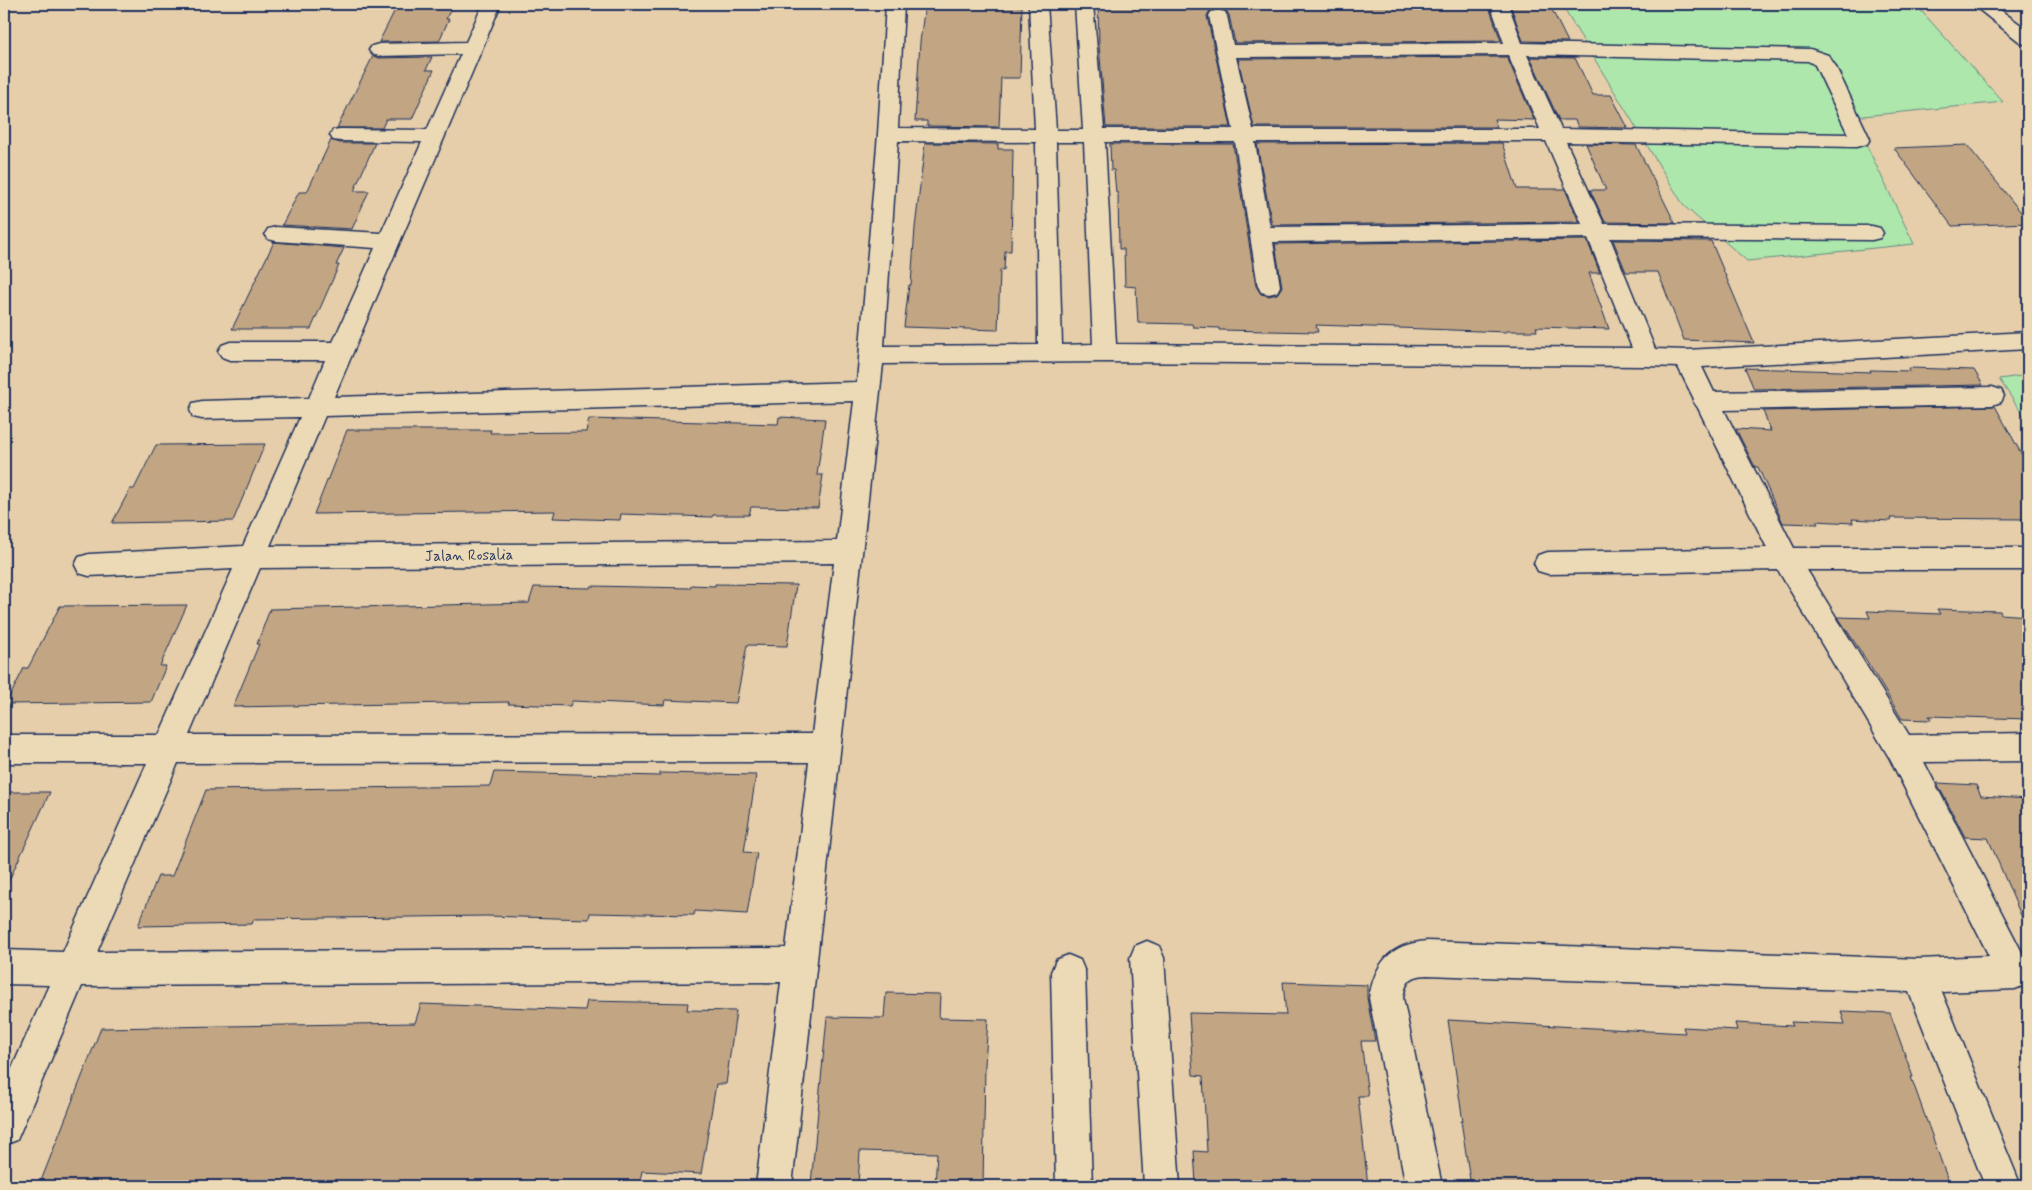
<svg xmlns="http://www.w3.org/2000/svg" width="2032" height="1190" font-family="Mynerve,sans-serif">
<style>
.green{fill:#ade7ab;stroke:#648b84}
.building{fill:#c2a583;stroke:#1b2f5e}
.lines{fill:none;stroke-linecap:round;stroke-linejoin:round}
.minor-casing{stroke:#1b2f5e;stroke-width:3}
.minor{fill:#ecdab7;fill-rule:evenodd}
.labels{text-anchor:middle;stroke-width:4.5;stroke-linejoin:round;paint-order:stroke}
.street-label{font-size:15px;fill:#1b2f5e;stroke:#ecdab7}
</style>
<rect width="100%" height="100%" fill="#e5cea9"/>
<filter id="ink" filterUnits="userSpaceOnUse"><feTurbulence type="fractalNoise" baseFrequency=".02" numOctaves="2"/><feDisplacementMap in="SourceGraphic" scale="10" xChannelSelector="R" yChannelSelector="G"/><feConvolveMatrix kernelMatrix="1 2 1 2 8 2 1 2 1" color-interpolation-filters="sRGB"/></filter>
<g filter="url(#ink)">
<path class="green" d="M1561 4H1915L2003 102 1853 117 1914 244 1747 261 1684 206Z
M2028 375V422L1999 379Z"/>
<path class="building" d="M398 4H453L446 19H449L439 41 379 42Z
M925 4 1022 6 1020 78H1001L999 127 927 126V121H915L920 42Z
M1098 4H1488L1501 41 1235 43 1229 15 1226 10 1217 8 1210 10 1207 16 1231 127H1106L1099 45Z
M1510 4H1549L1568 42 1523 41Z
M373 56 379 58 432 57 426 70H434L412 119H386L382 128H337Z
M1507 57 1534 120 1494 119 1497 127H1254L1238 59Z
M1530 57 1575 58 1593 95H1611L1628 128 1578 127 1575 120H1559Z
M331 140 340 143H375L354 191H369L352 229 282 225 299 192H307Z
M925 143 998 144V149H1013L1011 251H1005L1004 270H1000L998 330 904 327 909 285H911L915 228Z
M1502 143 1517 189H1565L1579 222 1272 225 1257 144Z
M1110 144H1233L1256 286 1261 294 1269 296 1277 294 1282 287 1275 244 1587 240 1600 273H1589L1609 329 1536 327 1537 331H1506L1507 332 1316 325 1318 332 1219 330V328L1193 327 1192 324 1138 323 1136 287 1125 286 1124 249H1119L1118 193H1116L1114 170H1111Z
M1586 144 1636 145 1675 223 1605 222 1590 190H1606L1605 188Z
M1967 145 2028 221V223L1952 226 1894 148Z
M1613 240 1711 241 1754 343 1684 340 1658 272H1626Z
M274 242 344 248 336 265H339L311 329H232Z
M1745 368 1871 372 1870 370 1910 371 1909 368 1974 370 1983 385 1754 389Z
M1995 406 2028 466V519L1890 518 1891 521 1852 519 1853 523 1816 521 1818 524 1783 523 1758 467H1755L1736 429 1771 431 1763 411Z
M779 417 825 419 817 475H823L818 508 751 507 749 515H713L712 517 621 514 620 520 553 518 555 511 314 514 347 430H491L490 433 586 432 589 419 778 424Z
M265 444 233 521 112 523 130 489H134L156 445Z
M715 584 796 585 787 646 747 645 736 703 665 700 664 705 572 701 570 706 508 704 509 702 233 707 259 644H257L270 609 529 603 534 587 590 588 591 586 690 588 691 585 715 586Z
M187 605 160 666H166L151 702 6 704 24 668H28L60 606Z
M1937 609 2000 611 2001 614 2028 616V719L1929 716 1931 720 1902 719 1865 658 1838 617 1870 618 1867 611 1940 614Z
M494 772 660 776V773L756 775 744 852 757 853 747 914 695 911 694 915 590 913 589 919 486 916 254 919 252 924 138 926 158 876H172L206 790 490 786Z
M1937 783 1976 785 1981 796 2028 799V932L1988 838 1965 837Z
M4 792H50L4 891Z
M1283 982 1367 985V998L1375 1041H1361L1368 1096H1358L1368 1186 1196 1184 1194 1151 1207 1152 1203 1076 1193 1075 1189 1013 1286 1015Z
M886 993 940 994 939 1018 988 1019 985 1065 983 1186H935L937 1153 860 1151 858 1185 811 1184 827 1017 884 1018Z
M587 1001 688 1003 687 1010 736 1011 726 1084H716L701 1174 642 1171 639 1186H335L336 1183 39 1186 101 1028 415 1023 421 1004 585 1010Z
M1841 1011 1890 1013 1913 1077H1911L1950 1186H1471L1461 1121 1463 1122 1448 1020 1685 1033 1683 1027 1737 1030 1735 1023 1793 1026 1791 1022 1845 1024Z"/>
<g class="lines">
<g class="minor-casing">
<path id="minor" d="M483 4H501L334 397 857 382 878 134 886 4H904L898 128 1035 129 1029 4H1047L1056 130H1083L1075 4H1093L1104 129H1233L1209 16 1211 12 1218 10 1225 12 1227 16 1233 45 1504 43 1490 4H1508L1522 43 1810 49 1828 55 1835 65 1870 139 1867 144 1856 147 1566 142 1604 224 1872 226 1880 228 1883 233 1880 238 1872 240 1610 238 1655 349 1686 350 2028 332V349L1702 367 1714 392 1992 387 2001 390 2004 396 2001 402 1992 405 1724 410 1794 548H2028V570H1807L1909 735 2028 733V761L1924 762 2028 964 2027 984 2015 989 1942 992 2021 1186H1985L1909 992 1427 975C1410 976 1406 981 1403 998L1442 1186H1406L1369 998C1375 963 1390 944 1427 941L1919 959 1989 956 1890 759 1778 570 1548 574 1538 571 1534 563 1538 555 1548 552 1767 548 1698 408 1693 401 1694 399 1678 367 1647 366 1105 362 883 364 792 1186H756L781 982 82 986 17 1140 4 1145V1086L49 985 4 984V950L63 952 147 763H4V735H159L233 569 89 576 79 573 75 565 79 557 89 554 243 546 300 417 202 419 193 417 190 410 193 403 202 401 309 398 325 360H230L222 357 218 351 222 345 230 342H333L375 248 276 241 268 239 265 234 268 229 276 227 381 233 422 142 340 141 333 140 330 135 333 130 340 129 427 130 461 54 379 56 372 54 369 50 372 46 379 44 466 42ZM1508 55 1540 129H1253L1236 57ZM1527 55 1808 61 1815 65 1848 134 1561 129ZM898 141 1036 142 1038 345 884 346ZM1546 141 1582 224 1270 227 1255 142ZM1056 142H1084L1093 344 1062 345ZM1105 142H1235L1258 286 1261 292 1269 294 1277 292 1280 286 1273 242 1588 238 1632 348 1116 344ZM854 401 837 541 270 546 325 416ZM834 563 812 734 189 735 260 568ZM809 762 786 948 97 952 178 763Z
M1972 4H1992L2028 30V45L2021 43Z
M1147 941 1159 946 1164 958 1180 1186H1144L1130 958 1135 946Z
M1068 955 1080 960 1085 972 1092 1186H1056L1051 972 1056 960Z"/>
</g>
<use href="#minor" class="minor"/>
</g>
</g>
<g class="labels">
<g class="street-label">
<text transform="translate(469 555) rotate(-1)" y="5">Jalan Rosalia</text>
</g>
</g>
<rect width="2032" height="1190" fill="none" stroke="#ecdab7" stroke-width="20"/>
<rect x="10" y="10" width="2012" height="1170" fill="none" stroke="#1b2f5e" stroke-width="2" filter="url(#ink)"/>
</svg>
